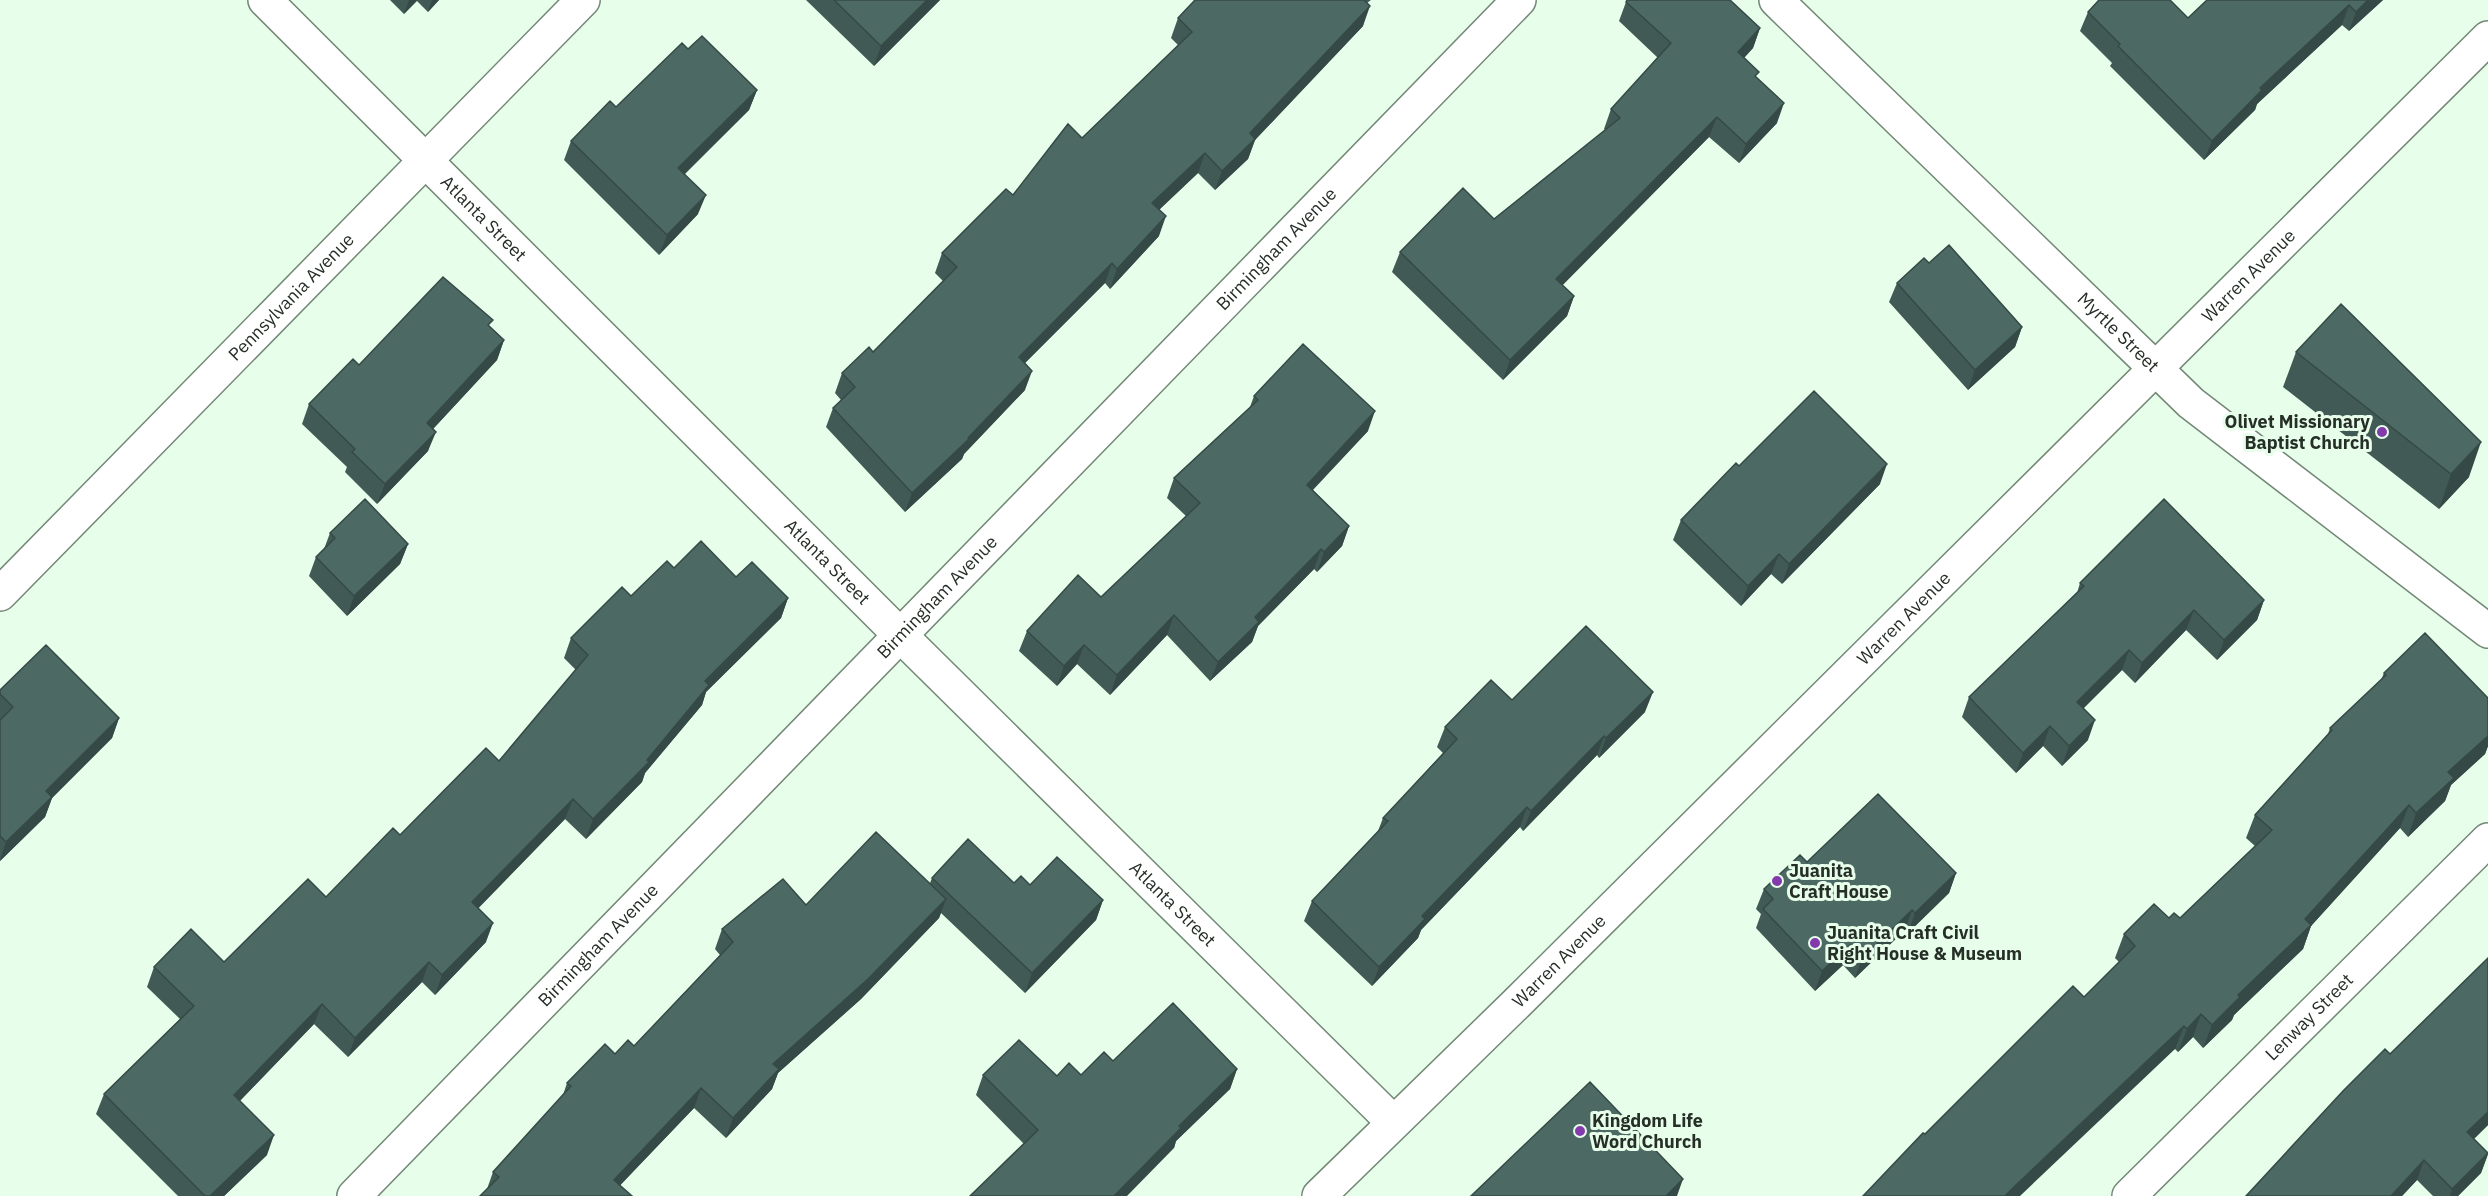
<svg xmlns="http://www.w3.org/2000/svg" width="2488" height="1196" font-family="'IBM Plex Sans',sans-serif">
<style>
.lines{fill:none;stroke-linecap:round;stroke-linejoin:round}
.minor-casing{stroke:#738876;stroke-width:36}
.minor{stroke:#fff;stroke-width:33}
.wall{fill:#415a56}
.shaded-wall{fill:#354a46}
.building{fill:#4c6964;stroke:#354a46;stroke-width:1.5}
.poi-dot{fill:#833aac;stroke:#e7feea;stroke-width:2}
.labels{text-anchor:middle;stroke-width:6;stroke-linejoin:round;paint-order:stroke}
.street-label{font-size:18px;fill:#262f27;stroke:#e7feea}
.poi-label{font-size:18px;font-weight:bold;fill:#262f27;stroke:#e7feea;text-anchor:start}
</style>
<rect width="100%" height="100%" fill="#e7feea"/>
<g class="lines">
<g class="minor-casing">
<g id="minor">
<path id="s1" d="M265 0 899 634 1392 1121"/>
<path id="s2" d="M1776 0 2191 403 2488 631"/>
<path id="s3" d="M0 594 583 0"/>
<path id="s4" d="M354 1196 1519 0"/>
<path id="s5" d="M1319 1196 1517 1003 2488 38"/>
<path id="s6" d="M2129 1196 2488 840"/>
</g>
</g>
<use href="#minor" class="minor"/>
</g>
<path class="wall" d="M390 0H439L428 12 417 1 404 14Z
M806 0H940L874 66Z
M1195 0H1371L1367 3 1363 26 1255 140 1248 159 1215 190 1198 173 1159 210V236L1110 289 1105 283 1025 363V390L964 454 962 459 905 512 826 427 833 408 841 400 835 393 842 373 873 352 943 281 935 273 942 253 1082 138 1178 45 1171 38 1178 18Z
M2207 0H2383L2349 31 2342 25 2257 104 2255 110 2204 160 2110 66 2112 63 2080 31 2088 12 2188 18Z
M1626 2 1760 28 1753 48 1744 58 1757 78 1777 123 1739 163 1709 137 1562 285 1574 296 1567 316 1503 380 1392 272 1400 252 1494 219 1605 130 1604 129 1611 109 1658 58 1619 21Z
M688 49 757 90 749 110 685 174 698 214 659 255 564 160 571 141 616 107Z
M1929 263 2022 327 2015 347 1968 390 1889 302 1897 283Z
M490 327 504 340 497 360 433 429 428 451 377 504 345 472 347 467 302 424 309 404 359 365Z
M2296 352 2469 477 2439 509 2283 387Z
M1254 396 1368 431 1313 490 1349 526 1342 546 1317 572 1314 569 1258 626 1252 642 1210 681 1167 635 1110 695 1077 664 1057 686 1019 651 1027 631 1101 597 1186 516 1167 498 1174 478 1250 407Z
M1739 466 1880 484 1782 584 1771 574 1741 606 1673 540 1681 520Z
M330 533 408 544 400 564 347 616 309 576 316 557 324 549Z
M674 568 736 577 788 598 781 618 706 692 702 705 645 773 642 782 586 839 565 819 478 908 486 942 435 995 422 982 348 1057 314 1024 240 1101 267 1155 224 1196H178L96 1114 104 1094 180 1019 147 987 154 967 224 962 326 897 400 835 499 761 576 670 564 658 571 638 631 596Z
M2080 583 2264 600 2257 620 2217 660 2186 630 2135 683 2122 670 2083 708 2088 740 2062 766 2043 746 2016 773 1962 717 1969 697 2077 593Z
M2384 673 2488 698V746L2485 754 2451 785 2445 801 2408 837 2400 828 2311 926 2303 949 2234 1015 2232 1020 2203 1048 2193 1037 2178 1052 2175 1049 1925 1134 2084 997 2119 962 2115 958 2124 934 2169 918H2180L2255 846 2246 838 2255 815 2328 734 2330 728 2381 680Z
M0 690 119 718 112 738 52 798 45 817 0 861Z
M1512 700 1645 712 1599 758 1597 755 1523 831 1520 827 1421 930 1418 938 1372 986 1304 921 1312 901 1378 831 1383 818 1443 753 1437 747 1445 727Z
M1807 862 1956 873 1949 893 1908 933 1905 930 1855 978 1843 965 1815 991 1756 928 1761 914 1756 909 1764 889Z
M932 878 1030 885 1103 900 1096 920 1025 993 941 913 939 918 861 999 778 1073 772 1089 726 1138 694 1108 620 1185 487 1189 493 1172 563 1095 567 1083 615 1054 634 1046 720 955 715 949 722 929 806 905 930 883Z
M2488 958V1125L2474 1139 2488 1154 2481 1173 2458 1196H2433L2417 1180 2402 1196H2246Z
M1113 1061 1237 1069 1230 1089 1176 1141 1174 1148 1024 1144 976 1095 983 1075 1057 1076 1081 1075Z"/>
<path class="shaded-wall" d="M409 0H417L404 14Z
M432 0H439L428 12Z
M927 0H940L874 66 881 46Z
M2368 0H2383L2349 31 2356 12Z
M2349 5 2342 25 2257 104 2255 110 2204 160 2212 141 2260 88Z
M1370 6 1363 26 1255 140 1248 159 1215 190 1222 171 1250 133Z
M1760 28 1753 48 1731 72 1738 52Z
M757 90 749 110 671 187 678 168Z
M1784 103 1777 123 1739 163 1746 144Z
M1717 117 1709 137 1549 299 1556 279Z
M1205 153 1198 173 1145 223 1152 203Z
M706 195 698 214 659 255 667 235Z
M1166 216 1159 236 1110 289 1117 269Z
M1112 263 1105 283 1011 377 1019 357Z
M1574 296 1567 316 1503 380 1510 360Z
M2022 327 2015 347 1968 390 1975 370Z
M504 340 497 360 420 443 427 423Z
M1032 371 1025 390 964 454 962 459 905 512 912 493 968 438Z
M1375 411 1368 431 1299 504 1307 485Z
M436 432 428 451 377 504 385 484Z
M2481 442 2469 477 2439 509 2451 474Z
M1887 464 1880 484 1782 584 1789 564Z
M1349 526 1342 546 1317 572 1324 552Z
M408 544 400 564 347 616 354 596Z
M1321 549 1314 569 1258 626 1252 642 1210 681 1218 662 1255 617Z
M1779 554 1771 574 1741 606 1748 586Z
M788 598 781 618 706 692 702 705 645 773 642 782 586 839 593 819 705 681Z
M2264 600 2257 620 2217 660 2224 640Z
M2194 610 2186 630 2135 683 2142 663Z
M1174 615 1167 635 1110 695 1117 675Z
M1084 645 1077 664 1057 686 1064 666Z
M2129 650 2122 670 2070 722 2077 702Z
M1653 692 1645 712 1599 758 1606 738Z
M119 718 112 738 52 798 45 817 0 861 6 842 46 791Z
M2095 720 2088 740 2062 766 2069 746Z
M2050 726 2043 746 2016 773 2023 753Z
M2488 726V746L2485 754 2451 785 2445 801 2408 837 2416 813 2448 772Z
M1604 736 1597 755 1523 831 1531 811Z
M573 799 565 819 465 922 472 902Z
M2409 805 2400 828 2311 926 2303 949 2234 1015 2232 1020 2203 1048 2212 1025 2305 919Z
M1527 807 1520 827 1421 930 1418 938 1372 986 1379 967 1422 916Z
M1956 873 1949 893 1908 933 1915 913Z
M946 899 939 918 861 999 778 1073 772 1089 726 1138 733 1118 773 1064Z
M1103 900 1096 920 1025 993 1032 973Z
M1912 910 1905 930 1855 978 1862 958Z
M493 923 486 942 435 995 442 975Z
M1850 945 1843 965 1815 991 1822 971Z
M429 962 422 982 348 1057 355 1038Z
M322 1004 314 1024 227 1114 234 1095Z
M2201 1014 2193 1037 2178 1052 2187 1029Z
M2184 1026 2175 1049 2020 1196H2005L2017 1184Z
M1237 1069 1230 1089 1176 1141 1174 1148 1127 1196H1114L1179 1126Z
M701 1088 694 1108 610 1196 614 1180Z
M2488 1112V1125L2460 1152 2467 1132Z
M274 1135 267 1155 224 1196H210Z
M2488 1154 2481 1173 2458 1196H2450L2452 1189Z
M2424 1160 2417 1180 2402 1196H2391Z
M1683 1179 1677 1196H1666Z"/>
<path class="building" d="M834 0H927L881 46Z
M1195 0H1364L1370 6 1250 133 1255 139 1222 171 1205 153 1152 203 1166 216 1117 269 1112 263 1019 357 1032 371 968 438 969 439 912 493 833 408 855 387 842 373 869 347 873 352 957 267 942 253 1006 189 1013 195 1068 124 1082 138 1192 32 1178 18Z
M1627 0H1730L1760 28 1738 52 1759 72 1755 76 1784 103 1746 144 1717 117 1556 279 1574 296 1510 360 1400 252 1463 188 1494 219 1620 118 1611 109 1671 43 1626 2Z
M2099 0H2170L2188 18 2207 0H2368L2356 12 2349 5 2260 88 2262 90 2212 141 2118 46 2120 44 2088 12Z
M702 36 757 90 678 168 706 195 667 235 571 141 610 101 616 107 682 43 688 49Z
M1949 245 2022 327 1975 370 1897 283 1924 258 1929 263Z
M443 277 493 320 488 325 504 340 427 423 436 432 385 484 352 452 355 449 309 404 353 359 359 365Z
M2341 304 2481 442 2451 474 2296 352Z
M1303 344 1375 411 1307 485 1349 526 1324 552 1321 549 1255 617 1259 622 1218 662 1174 615 1117 675 1084 645 1064 666 1027 631 1078 575 1101 597 1200 503 1174 478 1258 400 1254 396Z
M1814 391 1887 464 1789 564 1779 554 1748 586 1681 520 1736 463 1739 466Z
M365 499 408 544 354 596 316 557 335 538 330 533Z
M2164 499 2264 600 2224 640 2194 610 2142 663 2129 650 2077 702 2095 720 2069 746 2050 726 2023 753 1969 697 2084 586 2080 583Z
M701 541 736 577 752 562 788 598 705 681 709 685 647 760 649 762 593 819 573 799 472 902 493 923 442 975 429 962 355 1038 322 1004 234 1095 274 1135 210 1196H205L104 1094 194 1006 154 967 191 929 224 962 308 879 326 897 393 828 400 835 486 748 499 761 588 655 571 638 622 587 631 596 667 561 674 568Z
M1586 626 1653 692 1606 738 1604 736 1531 811 1527 807 1422 916 1425 919 1379 967 1312 901 1388 821 1383 818 1457 739 1445 727 1491 680 1512 700Z
M2425 633 2488 698V736L2448 772 2454 778 2416 813 2409 805 2305 919 2311 925 2238 995 2240 997 2212 1025 2201 1014 2187 1029 2184 1026 2017 1184 2005 1196H1863L1923 1133 1925 1134 2073 986 2084 997 2135 946 2124 934 2154 904 2169 918 2174 913 2180 918 2272 830 2255 815 2332 730 2330 728 2386 675 2384 673Z
M46 645 119 718 46 791 52 797 6 842 0 836V720L13 707 0 694V690Z
M1878 794 1956 873 1915 913 1912 910 1862 958 1850 945 1822 971 1763 909 1773 899 1764 889 1800 855 1807 862Z
M876 832 946 899 868 979 773 1064 779 1069 733 1118 701 1088 614 1180 632 1196H480L499 1177 493 1172 560 1098 571 1086 567 1083 605 1044 615 1054 628 1040 634 1046 733 942 722 929 783 879 806 905Z
M968 839 1014 883 1021 876 1030 885 1057 857 1103 900 1032 973 932 878Z
M2488 958V1112L2467 1132 2488 1153 2452 1189 2424 1160 2391 1196H2246L2343 1091 2385 1049 2390 1054Z
M1173 1003 1237 1069 1179 1126 1181 1128 1117 1193 1114 1196H970L1038 1130 983 1075 1019 1040 1057 1076 1069 1063 1081 1075 1104 1052 1113 1061Z
M1590 1082 1683 1179 1666 1196H1471Z"/>
<g class="poi-dot">
<circle cx="2382" cy="432" r="6"/>
<circle cx="1777" cy="881" r="6"/>
<circle cx="1815" cy="943" r="6"/>
<circle cx="1580" cy="1131" r="6"/>
</g>
<g class="labels">
<g class="street-label">
<text dy="6" stroke="none"><textPath href="#s1" startOffset="309">Atlanta Street</textPath></text>
<text dy="6" stroke="none"><textPath href="#s4" startOffset="1322">Birmingham Avenue</textPath></text>
<text dy="6" stroke="none"><textPath href="#s5" startOffset="1308">Warren Avenue</textPath></text>
<text dy="6" stroke="none"><textPath href="#s3" startOffset="416">Pennsylvania Avenue</textPath></text>
<text dy="6" stroke="none"><textPath href="#s2" startOffset="477">Myrtle Street</textPath></text>
<text dy="6" stroke="none"><textPath href="#s1" startOffset="795">Atlanta Street</textPath></text>
<text dy="6" stroke="none"><textPath href="#s4" startOffset="836">Birmingham Avenue</textPath></text>
<text dy="6" stroke="none"><textPath href="#s5" startOffset="822">Warren Avenue</textPath></text>
<text dy="6" stroke="none"><textPath href="#s1" startOffset="1281">Atlanta Street</textPath></text>
<text dy="6" stroke="none"><textPath href="#s4" startOffset="350">Birmingham Avenue</textPath></text>
<text dy="6" stroke="none"><textPath href="#s5" startOffset="336">Warren Avenue</textPath></text>
<text dy="6" stroke="none"><textPath href="#s6" startOffset="254">Lenway Street</textPath></text>
</g>
<g class="poi-label">
<text x="2370" y="428" text-anchor="end">Olivet Missionary<tspan x="2370" dy="21">Baptist Church</tspan></text>
<text x="1789" y="877">Juanita<tspan x="1789" dy="21">Craft House</tspan></text>
<text x="1827" y="939">Juanita Craft Civil<tspan x="1827" dy="21">Right House &amp; Museum</tspan></text>
<text x="1592" y="1127">Kingdom Life<tspan x="1592" dy="21">Word Church</tspan></text>
</g>
</g>
</svg>
